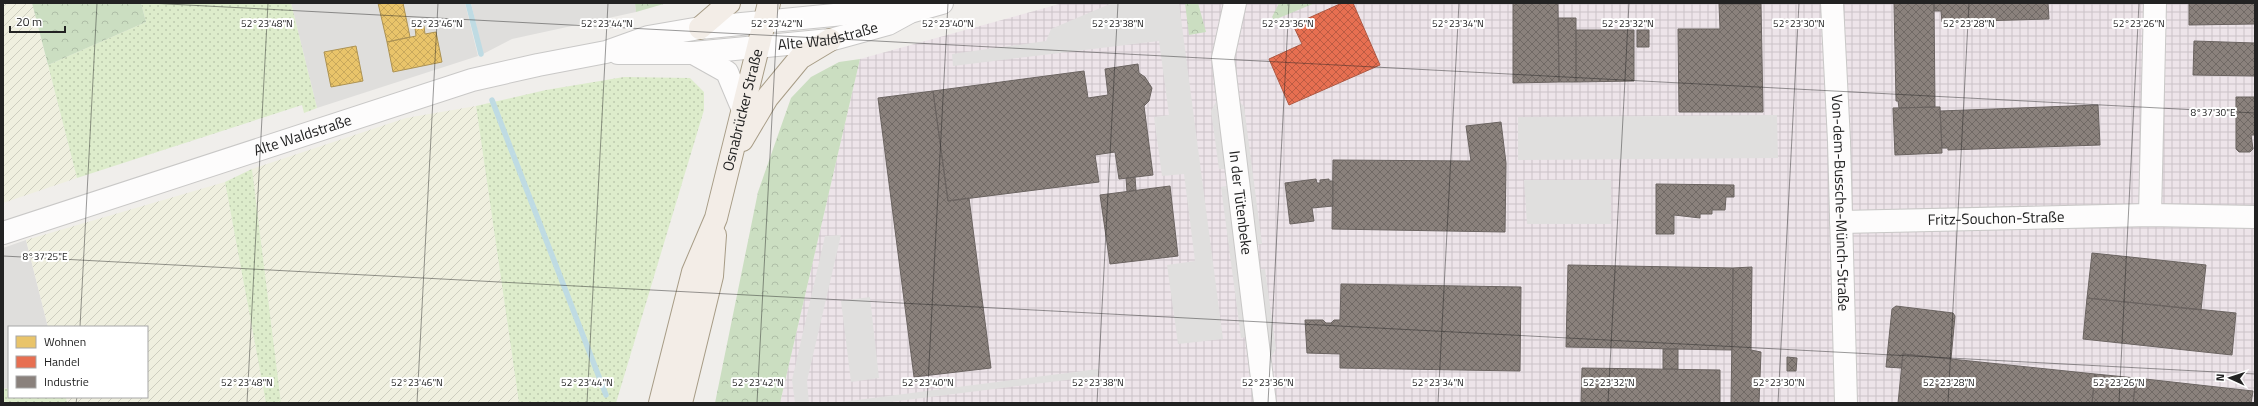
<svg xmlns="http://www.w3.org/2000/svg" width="2258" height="406" font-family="'Titillium Web',sans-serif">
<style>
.residential{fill:#dfdedc}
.industrial{fill:url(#industrial-grid)}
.farmland{fill:url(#farmland-furrows)}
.grass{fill:url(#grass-dots)}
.forest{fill:url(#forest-crowns)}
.parking{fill:#e0dfde}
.homes{fill:url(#homes-cross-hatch);stroke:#ad9354}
.shops{fill:url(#shops-cross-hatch);stroke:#ac5843}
.industry{fill:url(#industry-cross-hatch);stroke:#6b6461}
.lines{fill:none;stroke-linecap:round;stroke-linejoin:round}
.stream{stroke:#bfdbe3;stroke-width:5.5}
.minor-casing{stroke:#c9c8c7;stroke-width:24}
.major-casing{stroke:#a79c86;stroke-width:24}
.minor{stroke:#fdfcfc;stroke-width:22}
.major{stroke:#f3ede7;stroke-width:22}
.ticks{fill:none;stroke:#222;stroke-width:1;stroke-opacity:0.45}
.labels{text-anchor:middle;stroke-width:4;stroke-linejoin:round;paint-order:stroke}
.street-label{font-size:15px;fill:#222;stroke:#fff}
.ticks-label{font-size:10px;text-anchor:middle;fill:#222;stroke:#fff;stroke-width:4;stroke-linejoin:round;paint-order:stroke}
</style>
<defs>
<pattern id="industrial-grid" width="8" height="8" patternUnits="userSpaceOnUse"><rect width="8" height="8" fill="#ede4e9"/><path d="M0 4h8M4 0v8" fill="none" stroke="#cbc3c8"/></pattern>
<pattern id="farmland-furrows" width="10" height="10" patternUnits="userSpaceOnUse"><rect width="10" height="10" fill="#efefdf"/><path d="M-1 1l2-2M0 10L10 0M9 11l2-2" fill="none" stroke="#cdcdbf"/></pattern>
<pattern id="grass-dots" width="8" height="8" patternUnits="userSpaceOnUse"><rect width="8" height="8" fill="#ddeccb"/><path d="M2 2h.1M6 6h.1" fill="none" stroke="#bdcaae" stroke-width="1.8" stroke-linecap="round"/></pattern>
<pattern id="forest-crowns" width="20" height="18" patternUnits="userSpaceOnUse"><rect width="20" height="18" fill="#cbdec1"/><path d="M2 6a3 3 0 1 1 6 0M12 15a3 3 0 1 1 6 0" fill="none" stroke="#aebea6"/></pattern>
<pattern id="homes-cross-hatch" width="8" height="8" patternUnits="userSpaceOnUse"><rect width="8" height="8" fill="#e9c46a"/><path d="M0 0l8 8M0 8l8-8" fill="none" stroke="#c8a85c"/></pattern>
<pattern id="shops-cross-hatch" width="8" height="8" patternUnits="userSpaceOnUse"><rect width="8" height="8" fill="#e76f51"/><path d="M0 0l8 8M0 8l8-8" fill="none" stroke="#bb5b43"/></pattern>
<pattern id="industry-cross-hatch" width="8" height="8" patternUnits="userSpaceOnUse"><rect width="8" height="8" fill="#8a817c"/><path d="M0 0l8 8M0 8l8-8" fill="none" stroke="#706965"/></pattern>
</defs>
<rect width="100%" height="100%" fill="#f0eeeb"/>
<path class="residential" d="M291 3H465L478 56 317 108Z
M471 3H635L636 12 512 39 483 54Z
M26 240 48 327H9V388L3 389V248Z"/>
<path class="industrial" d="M1063 3H2255V403H780L860 59Z"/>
<path class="farmland" d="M3 3H32L77 178 3 203Z
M476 106 519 403H281L252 169 406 118Z
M225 182 266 403H67L66 397H147V327H48L26 240Z"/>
<path class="grass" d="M141 3H291L317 108 304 113 302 105 77 178 48 65 146 22Z
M624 77 690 78 704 92V110L616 403H519L476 106 546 90Z
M252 169 281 403H266L225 182Z
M9 388V397H66L67 403H3V389Z"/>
<path class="forest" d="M32 3H141L146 22 48 65Z
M635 3H667L636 12Z
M1185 3H1198L1206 32 1189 35Z
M1279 3H1315L1274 20 1272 17Z
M860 59 780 403H715L758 192 791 98 811 77 839 62Z"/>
<path class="parking" d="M1112 3H1179L1223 339 1178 344 1167 265 1195 261 1184 174 1162 176 1154 117 1169 115 1159 41 953 66 952 54 1046 41 1051 29Z
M1237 100 1244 106 1262 244 1255 245Z
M1216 102 1225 169H1219L1211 111Z
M1777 115 1778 158 1518 160V117Z
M1524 180H1611V224H1527Z
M1227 186 1247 337 1241 338 1221 187Z
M841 235 807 381 809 403H795L792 380 825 236Z
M1265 269 1276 349 1271 357 1259 270Z
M870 297 879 378 851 382 841 301Z
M1098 369 1099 376 882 403H834Z"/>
<path class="homes" d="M378 3H403L410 37 387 42Z
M424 26 425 34 436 32 442 62 393 72 387 42 416 36 415 28Z
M356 46 363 81 331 87 324 52Z"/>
<path class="shops" d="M1342 3H1353L1380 65 1289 105 1269 59 1302 44 1293 25Z"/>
<path class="industry" d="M1513 3H1558L1559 82 1513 83Z
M1894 3H1934L1935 107 1899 108 1898 101H1896Z
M1934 3H2048L2049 19 1942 22 1941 11H1934Z
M2189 3H2255V24L2189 25Z
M1719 4H1761L1763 112H1679L1678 29H1720Z
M1558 18H1576V82H1559Z
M1576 30H1634V81L1576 82Z
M1637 30H1649V47H1637Z
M2194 41 2255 43V76L2193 75Z
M1138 64 1139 73 1145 77 1152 88 1149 101 1144 106 1153 175 1119 179 1115 152 1095 155 1099 182 948 201 933 91 1084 71 1088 98 1108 95 1105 69Z
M933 91 948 201 969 198 991 368 914 377 878 98Z
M2236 97H2255V135H2251L2253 149 2250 152H2239L2236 149Z
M2098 105 2100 145 1948 150V148H1942L1940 111Z
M1935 107H1940L1942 153 1895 155 1893 108Z
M1501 122 1506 163 1505 232 1332 229 1333 160 1471 161 1466 126Z
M1135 177 1136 190 1127 192 1126 178Z
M1316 179 1317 183H1320V180L1329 179V181H1333V206L1312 208 1314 221 1290 224 1285 183Z
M1656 184 1734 185V197H1726L1725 210H1712V214H1700V218L1674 215V234H1656Z
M1170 186 1178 256 1110 264 1100 195Z
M2092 253 2206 265 2201 310 2087 298Z
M1568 265 1733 268 1732 350 1566 347Z
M1752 267 1751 350 1761 352 1759 403H1731L1733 268Z
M1341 284 1521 287 1520 371 1340 368V354L1307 353 1305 320H1323L1326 323H1331L1334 320H1340Z
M2087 298 2236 313 2232 355 2083 339Z
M1896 306 1953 313 1955 316 1951 359 1903 354 1901 368 1886 367 1892 309Z
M1663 349H1678V369H1663Z
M1903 354 2095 374 2092 403H1898Z
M1787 357 1797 358 1796 371H1787Z
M1582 368 1720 370V403H1581Z
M2095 374 2136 378 2133 403H2092Z
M2136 378 2253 391 2251 403H2133Z"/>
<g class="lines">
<path class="stream" d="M468 3 481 54
M492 100 606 395"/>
<g class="minor-casing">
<g id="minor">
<path id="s1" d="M1235 3 1223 58 1265 403"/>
<path id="s2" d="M1832 3 1839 141 1846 403"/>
<path id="s3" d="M618 53H693L830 40 888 24 910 12 942 3"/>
<path d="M693 53 727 72 743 110"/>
<path d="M2150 215 2155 3"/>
<path id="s4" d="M1841 222 2150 215 2255 217"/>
<path id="s5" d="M3 233 472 80 538 65 606 52 648 37 700 28 885 10 910 12"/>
</g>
</g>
<g class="major-casing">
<g id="major">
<path d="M700 28 729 3"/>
<path d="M742 140 767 98 800 58 830 40"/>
<path id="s6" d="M660 403 693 272 716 218 769 3"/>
<path d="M681 403 712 276 715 235"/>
</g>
</g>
<use href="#minor" class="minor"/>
<use href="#major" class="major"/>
</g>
<path class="ticks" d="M149 3 2255 113M3 256 2255 374M80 327 97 3M76 403 77 397M247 403 268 3M417 403 438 3M587 403 608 3M757 403 778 3M927 403 948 3M1097 403 1118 3M1268 403 1289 3M1438 403 1459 3M1608 403 1629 3M1778 403 1799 3M1948 403 1969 3M2119 403 2139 3"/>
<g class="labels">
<g class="street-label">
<text dy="5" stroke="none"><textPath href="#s3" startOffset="211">Alte Waldstraße</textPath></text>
<text dy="5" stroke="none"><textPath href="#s6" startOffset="305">Osnabrücker Straße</textPath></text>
<text dy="5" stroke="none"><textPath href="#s5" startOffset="315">Alte Waldstraße</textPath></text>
<text dy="5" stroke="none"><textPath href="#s1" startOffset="202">In der Tütenbeke</textPath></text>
<text dy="5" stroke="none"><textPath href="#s2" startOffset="200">Von-dem-Bussche-Münch-Straße</textPath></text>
<text dy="5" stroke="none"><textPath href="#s4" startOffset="155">Fritz-Souchon-Straße</textPath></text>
</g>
</g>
<g class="ticks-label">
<text x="267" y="27">52°23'48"N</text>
<text x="437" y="27">52°23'46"N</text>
<text x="607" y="27">52°23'44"N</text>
<text x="777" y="27">52°23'42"N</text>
<text x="948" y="27">52°23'40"N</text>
<text x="1118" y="27">52°23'38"N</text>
<text x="1288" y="27">52°23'36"N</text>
<text x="1458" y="27">52°23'34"N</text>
<text x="1628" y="27">52°23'32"N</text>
<text x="1799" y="27">52°23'30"N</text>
<text x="1969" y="27">52°23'28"N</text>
<text x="2139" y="27">52°23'26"N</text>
<text x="2213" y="116">8°37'30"E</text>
<text x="45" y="260">8°37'25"E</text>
<text x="247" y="386">52°23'48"N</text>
<text x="417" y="386">52°23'46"N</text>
<text x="587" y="386">52°23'44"N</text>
<text x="758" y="386">52°23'42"N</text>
<text x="928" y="386">52°23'40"N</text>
<text x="1098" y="386">52°23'38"N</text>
<text x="1268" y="386">52°23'36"N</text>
<text x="1438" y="386">52°23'34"N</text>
<text x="1609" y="386">52°23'32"N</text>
<text x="1779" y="386">52°23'30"N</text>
<text x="1949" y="386">52°23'28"N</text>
<text x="2119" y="386">52°23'26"N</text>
</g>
<rect width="2258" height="406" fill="none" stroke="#222222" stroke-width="8"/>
<rect x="8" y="326" width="140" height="72" fill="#ffffff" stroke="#a7a7a7"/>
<rect x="16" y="336" width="20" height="12" fill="#e9c46a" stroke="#a7a7a7"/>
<text x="44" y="346" font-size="12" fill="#222222">Wohnen</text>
<rect x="16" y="356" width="20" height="12" fill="#e76f51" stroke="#a7a7a7"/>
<text x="44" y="366" font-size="12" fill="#222222">Handel</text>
<rect x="16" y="376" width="20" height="12" fill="#8a817c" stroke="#a7a7a7"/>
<text x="44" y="386" font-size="12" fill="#222222">Industrie</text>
<g transform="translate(2230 378) rotate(273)" stroke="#ffffff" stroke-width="3" paint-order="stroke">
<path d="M0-3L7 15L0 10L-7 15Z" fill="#222222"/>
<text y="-6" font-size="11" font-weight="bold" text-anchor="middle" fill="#222222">N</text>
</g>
<path d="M10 26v6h55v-6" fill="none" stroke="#222222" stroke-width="2"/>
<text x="16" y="26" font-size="12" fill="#222222" stroke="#ffffff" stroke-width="3" paint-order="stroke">20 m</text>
</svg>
